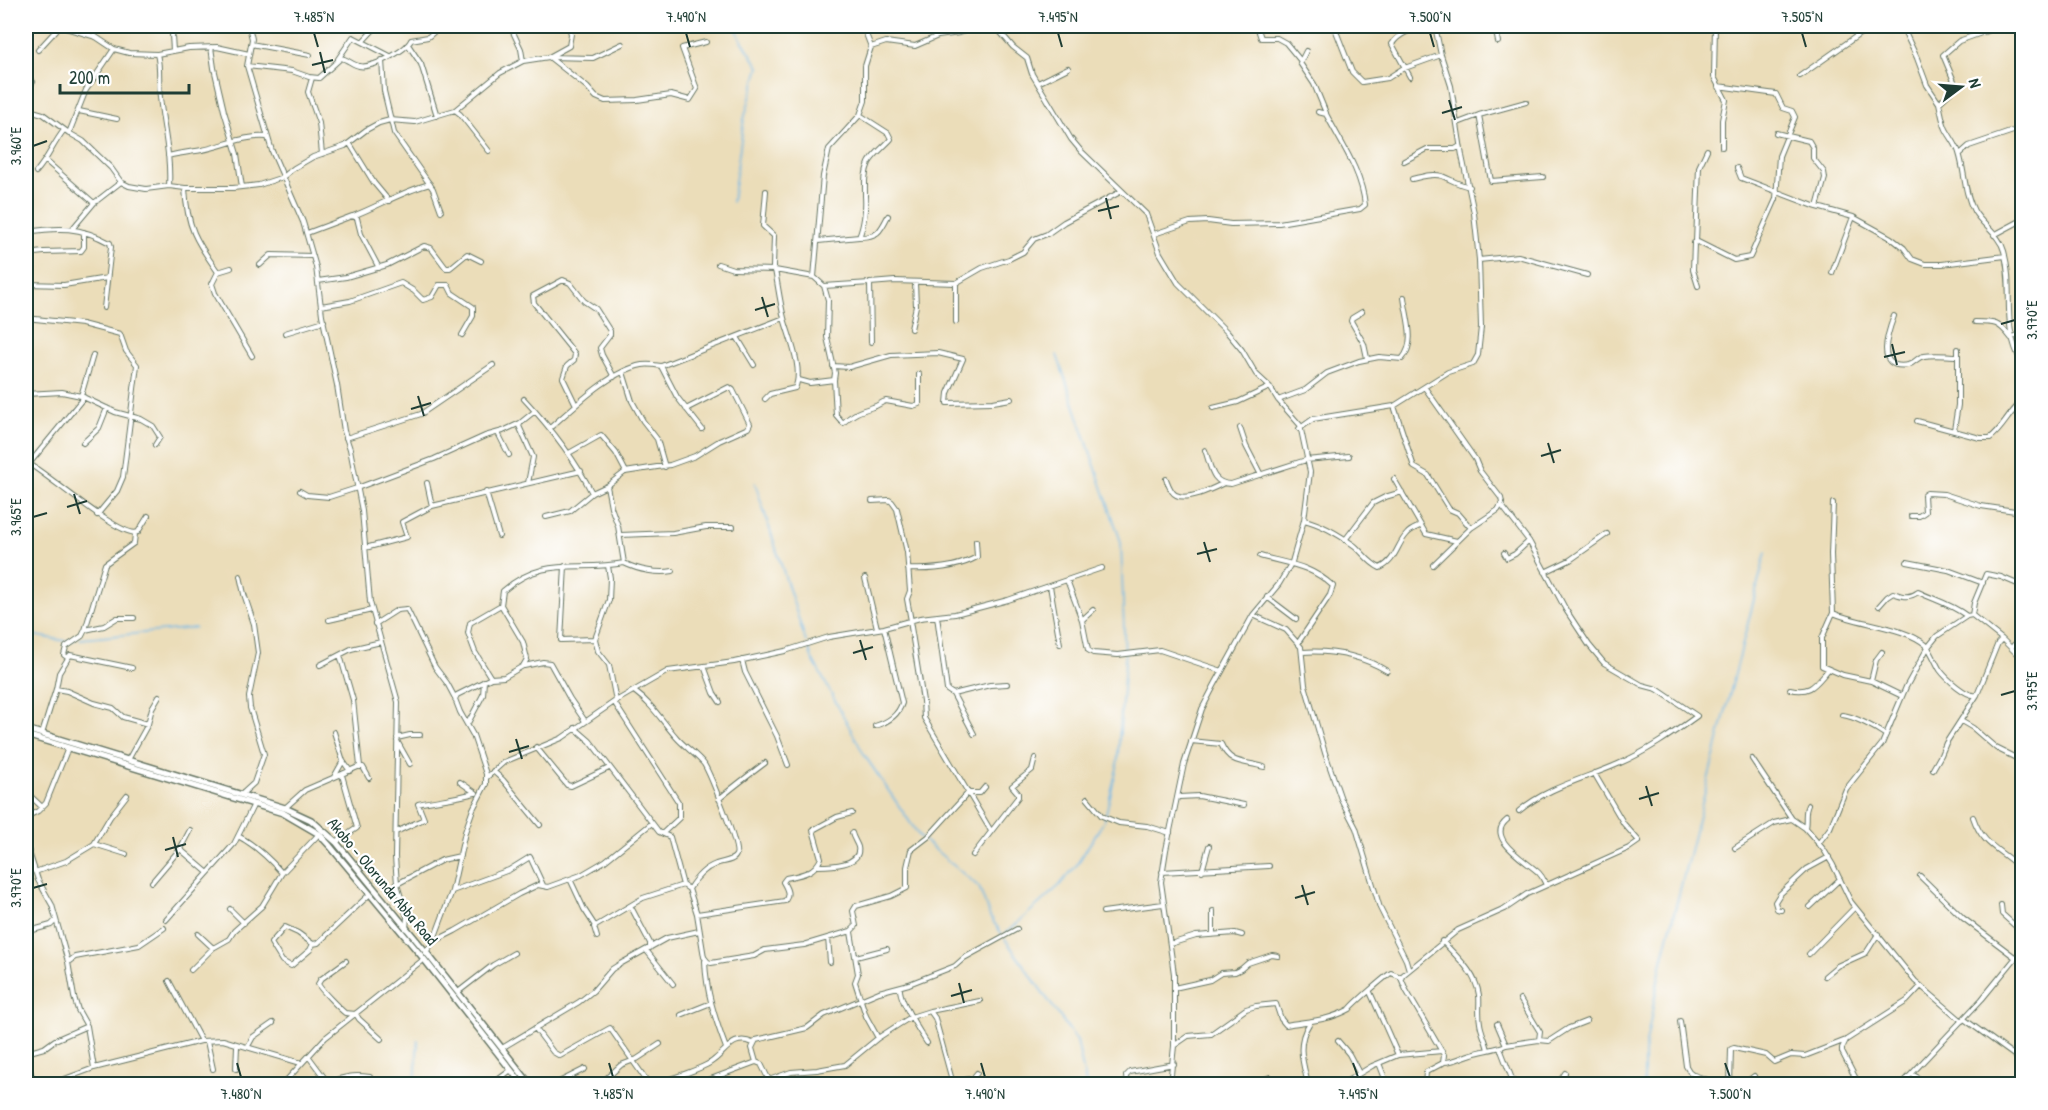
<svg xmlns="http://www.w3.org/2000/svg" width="2048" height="1110" font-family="'Patrick Hand',sans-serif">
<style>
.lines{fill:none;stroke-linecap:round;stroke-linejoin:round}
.stream{stroke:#6fb8e7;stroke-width:1.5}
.minor-casing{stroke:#667563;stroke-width:6}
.secondary-casing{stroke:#667563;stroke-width:8}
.minor{stroke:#fff;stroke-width:4}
.secondary{stroke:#fff;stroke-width:5}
.ticks{fill:none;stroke:#1f3d34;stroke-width:2}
.labels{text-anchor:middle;stroke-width:4.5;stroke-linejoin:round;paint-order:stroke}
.street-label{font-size:16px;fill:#1f3d34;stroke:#fff}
.neatline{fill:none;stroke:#1f3d34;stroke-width:2}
.ticks-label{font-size:15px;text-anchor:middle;fill:#1f3d34}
</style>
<rect width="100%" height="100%" fill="#fff"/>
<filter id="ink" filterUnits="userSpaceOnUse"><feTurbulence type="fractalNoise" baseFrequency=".0167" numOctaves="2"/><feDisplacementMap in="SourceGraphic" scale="12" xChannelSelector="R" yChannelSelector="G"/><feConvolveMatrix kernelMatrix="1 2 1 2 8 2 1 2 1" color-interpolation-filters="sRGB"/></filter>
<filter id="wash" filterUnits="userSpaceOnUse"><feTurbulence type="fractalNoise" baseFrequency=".008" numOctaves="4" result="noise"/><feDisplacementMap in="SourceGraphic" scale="24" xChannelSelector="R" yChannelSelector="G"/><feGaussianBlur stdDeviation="1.35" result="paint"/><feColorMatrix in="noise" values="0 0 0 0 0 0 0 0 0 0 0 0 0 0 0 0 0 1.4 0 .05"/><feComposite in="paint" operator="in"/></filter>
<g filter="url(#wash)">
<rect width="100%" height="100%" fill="#ebddb9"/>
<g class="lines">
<path class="stream" d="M732 202 744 119 759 67 738 34 737 26
M755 483 806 642
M26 634 66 641 75 640
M80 639 195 628
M808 646 812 658 865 756 920 837 979 887 990 917 1002 934
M1006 933 1058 887 1076 866 1104 821 1117 768 1125 662 1121 542 1057 355
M1005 939 1077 1041 1086 1084
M415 1084 418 1040
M1644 1084V1053L1662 961 1766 552"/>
</g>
</g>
<g filter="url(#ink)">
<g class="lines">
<g class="minor-casing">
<path id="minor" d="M59 26 96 37 114 49 129 53 157 54 189 48 217 47 249 54
M249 26 252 39 247 66 272 151 303 222 316 267 322 315 337 385 344 431 350 449 362 511 370 602 398 702 395 857 397 884 407 917 406 929
M863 26 871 47
M935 26 941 35
M995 26 1013 47 1027 58 1032 74 1071 139 1081 151 1146 214 1160 253 1178 283 1227 332 1242 350 1256 374 1270 387 1278 400 1300 425 1310 472 1304 520 1292 562 1279 584 1253 615 1214 686 1202 709 1184 764 1166 850 1161 882 1174 974V1046L1170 1084
M1257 26 1261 38H1277L1286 43 1300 60
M1334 26 1352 72 1362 82 1388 78 1402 69 1441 55
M1495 26 1498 42
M1715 26 1714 77 1726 100 1722 120V147
M1902 26 1917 58 1927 85 1939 103
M512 30 521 49 523 61
M1987 31 1959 41 1943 55 1954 81V89L1939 103C1941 111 1942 121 1946 129 1950 137 1957 145 1959 153 1965 172 1964 193 1974 211 1982 225 2000 235 2004 251 2015 292 2000 323 2022 363
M363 41 377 26
M251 44 310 55
M622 44 593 58 549 57 587 87 596 97 605 101 637 100 671 95 690 100 697 89 682 48 706 42
M409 46 421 64 437 116
M211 47 214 68 224 111 237 154 242 187
M38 50 60 26
M173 51 172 35 178 26
M1306 51 1300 63 1314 84 1326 113
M157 54C161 69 158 82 160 97 163 127 171 155 169 186
M338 59 353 37 390 56
M382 60 384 91 394 133 433 189 441 211
M247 66 292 71 309 77 319 78 341 58C347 59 353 65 359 66 371 69 406 51 411 40L428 37 441 26
M1800 76 1871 26
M26 77 33 82
M1410 77 1392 44C1399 33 1413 29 1425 26
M312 78 308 92 319 123 322 154
M1038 83 1068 68
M26 109 43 114 69 133 83 141 111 168 121 182 129 186 146 189 169 186 185 188H233L259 185 283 177 294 168 313 157 345 146 366 130 379 123 390 120 415 122 455 110 500 73 523 61 549 57 569 46 571 34 569 26
M455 110 460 114 489 151
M79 111 117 119
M1479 115 1526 102
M1458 123 1479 115 1491 181 1543 177
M69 133 86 90 114 49
M1776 133 1809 141 1813 148V158L1824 172 1825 178 1817 207
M350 144 374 183 389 201
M1960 154 1969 146 2022 128
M168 156C180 153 190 152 202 150 224 146 244 135 267 137
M46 161 94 203
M1404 161 1427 149H1455L1460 146
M1737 168 1741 178 1814 206 1853 217 1891 238 1904 248 1912 259 1925 264H1942L2005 256
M36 172C48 159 53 144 64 130
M1412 179C1421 177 1432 173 1442 176 1452 180 1459 185 1470 187
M185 188C187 227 196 241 218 272L231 268
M353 216C379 206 403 191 430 184
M73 228 94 203 121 182
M26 232C59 227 79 226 110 243L111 247 104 308
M307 233 352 216 357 218 361 234 379 268
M1154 234 1190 222 1208 221 1231 224 1279 223 1360 209 1365 205C1362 172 1341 143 1326 114L1318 112
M1994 235 2022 220
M859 237C878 237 880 232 888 216
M818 241 859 237C864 226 866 208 865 196 865 184 864 174 869 163 873 155 884 147 891 139L888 133 860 115
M1696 242 1699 167 1707 150
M26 254 44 252 81 251 84 247V232
M1479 260 1518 256 1587 275
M718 264 733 269 775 270 773 267 774 236 763 226 766 191
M260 265 271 255 313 256
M218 272 212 284 215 293 252 356
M1832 273 1853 217
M318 281 346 277 387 265 424 246 431 248 446 268H450L467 254 481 261
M870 283 895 281 956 283V322
M956 283 982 268 1009 259 1023 252 1034 239 1047 234 1064 222 1122 191
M26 284 64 285 107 278
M824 286 870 283 871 342
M1698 286 1693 270 1694 243 1698 242 1734 260 1750 257 1776 199 1779 156 1795 117 1792 111 1783 108 1776 94 1718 86
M321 306 350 301 401 283 414 291 423 300 432 297 439 285H448L452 293 473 307V316L462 335
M1362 312 1352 318 1351 321 1364 344 1367 358
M1894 316C1888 332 1874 371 1908 365 1915 363 1917 357 1924 356 1935 354 1947 356 1957 356
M26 318 82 324 120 334 126 351 137 365 123 477 117 491 97 515
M1975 322C1995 322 1999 322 2011 338L2022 333
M911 329 916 306 915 283
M285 333 324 321
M737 337 754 365
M661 366 677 397 702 429
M833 366 849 367 891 355 938 353 963 359 948 393 947 403 993 402 1011 399
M623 372 632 401 643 421 657 439 665 467
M799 380 810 383 834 380 835 373 827 337 828 300 824 286 814 277
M834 380 836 415 843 423C852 414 860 411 873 407 878 406 881 402 886 401L913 406 919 404V374
M1425 388 1475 459 1480 471 1501 498 1502 503 1498 510 1471 528 1433 565
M26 394 62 392 81 396 115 412 141 419 153 426 160 437 155 445
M81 396 93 355
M524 399C551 428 574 457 592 493L607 486
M765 399 770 394 795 388C804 370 789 337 784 318 780 302 778 286 775 270L814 277 823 176 829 149 860 115 865 101V66L871 47 886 42 915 46 938 36 959 33 980 26
M1278 400 1305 390 1327 373 1359 361 1379 357 1402 359C1417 342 1406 317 1404 297
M576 405 563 378 567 366 574 360 575 354 534 303 533 296 563 280 570 283 584 301 596 309 610 331V335L600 348 602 355 614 377
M1394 406 1414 467 1428 475 1449 509 1458 513 1471 528
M1213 408 1238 402 1270 387
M1917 421 1980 438H1990C2003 429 2009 412 2022 402
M520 424 519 426 533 457 528 483
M550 428C574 407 610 371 642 365 648 364 655 365 661 366L784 318
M1240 428 1246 446 1261 475
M1299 429 1313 419 1394 406 1448 372 1473 364 1478 355 1481 327 1479 260 1474 213 1462 156 1451 86 1441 55 1435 26
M1954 430 1958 405V349
M498 433 509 455
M346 438 421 414 493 365
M83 443 99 428 107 408
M1205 450C1211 466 1211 484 1231 484L1306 460 1349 456
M569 453 601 435 616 453 626 472
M26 462C46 472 122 540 138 532L148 516
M29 464 84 397
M1166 479C1168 484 1171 493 1176 495 1187 501 1212 489 1222 484
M1394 479 1426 534 1457 541
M427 483 432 506
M300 491 307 495 329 497 357 488 434 459 485 436 503 431 520 423 535 411
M486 492 499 536
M872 501 889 500 892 502 897 509 907 552 910 591 907 599 911 621
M1833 503 1831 554 1833 613 1822 638V666L1843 675 1871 681 1902 696
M1502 506 1529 541 1566 610 1589 645 1604 663 1642 685 1657 689 1697 716C1672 734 1646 752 1618 764 1584 779 1548 787 1519 811
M1911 516H1919L1925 512 1924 495 1927 493 1944 494 1981 506 2022 512
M546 517 570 511 592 493
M1304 520C1321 524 1341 536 1355 546 1364 554 1369 563 1380 568 1396 561 1397 544 1407 534 1410 530 1416 528 1420 526
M620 535 673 533 706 527H733
M1345 540 1373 503 1385 497 1402 492
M365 548 407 537 402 522 432 506 581 471
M1504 553 1507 558 1515 554 1529 541
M1260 556C1289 564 1310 565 1333 586L1330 595 1298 643
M1907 562 1948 570 1983 583
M624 563C638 570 658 574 673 571
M565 566 561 640 595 639
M608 566 610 578 609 600 595 639 598 651 609 665 616 701
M908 569C931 570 957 568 977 557L976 541
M1545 572 1570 560 1607 534
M240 576 244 594 254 624 258 653 249 697 250 708 264 754 254 783 242 794
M865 578 877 628
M1067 580 1082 620
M1050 586 1060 644
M1267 597 1296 619
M1879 606 1887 597 1893 593C1902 596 1909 599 1918 592 1935 600 1951 604 1967 616
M1093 610 1082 620 1088 650 1093 653 1118 655 1160 650 1222 671
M1833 613C1859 624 1906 627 1926 645 1932 652 1935 662 1940 670 1946 678 1967 698 1977 695
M1253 615 1286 630 1301 647 1305 685 1325 753 1341 799 1356 828 1380 908 1406 960 1409 970
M1972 615 1974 603 1986 574 2001 577 2022 586
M937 616 947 690 953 694 974 734
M134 618H117L104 626 85 630 105 564 134 543 135 534
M329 620 372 610
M910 621 923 701 924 718 991 831
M375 624 397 610 407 609 435 667 447 683 455 698
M2011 648 2022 636
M1302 652C1333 650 1360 655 1387 671
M340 655 353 700 360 766
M67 657 64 655 66 647 82 636 85 630
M742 660 745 672 777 736 788 765
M320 665 351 649 381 642
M524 666 543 662 550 663 570 699 585 721
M704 666 714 693 720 702
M491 678 475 652 468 633 470 623 501 605
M1871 681 1876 660 1882 652
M56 689 67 691 94 703 113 708 123 717 148 724
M1790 689C1812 694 1815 684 1829 669
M634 691C654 706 661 720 677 738 685 747 697 755 704 764 710 774 740 847 736 855 733 862 722 861 716 864 705 868 695 879 689 889
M953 694 990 685 1007 684
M614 702 679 803V818L663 833
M1842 715C1854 716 1876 728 1886 735
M1961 721 1973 728 1996 748 2022 761
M468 723 483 695 484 681
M875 726C888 722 898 716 902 703L884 628
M575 728 590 741 659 832 670 837 683 885 689 889 697 914 704 957 708 962 711 963 754 956 765 950 804 945 851 931 856 926 853 911 856 906 891 896 907 888V867L911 850 928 837 968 793H980L985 787
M334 732 343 761 350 771
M42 734 56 689 59 673 70 655 132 668
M397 738 410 735H420
M397 741 410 764
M1191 741 1221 744C1230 765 1244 761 1264 767
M536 747 567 785 571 786 609 768
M1752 759 1792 819 1805 828 1824 850 1833 865 1851 902 1915 981 1962 1021
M128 760 148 724 152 708 159 696
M1933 769 1941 755 1946 743 1977 695 1998 643 2002 639
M493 771 503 780 540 825
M334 777 343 761
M486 778 504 762 562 738 614 702 668 671 734 662 785 651 829 637 884 628 920 618 955 614 1008 600 1102 568
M460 782 476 793
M26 792 42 807
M1179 797 1199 796 1244 805
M1087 798 1102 816 1119 823 1147 826 1170 833
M719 799C733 787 749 775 765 763
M285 808 305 790 358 767H363L369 778
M26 817 38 811 46 803 68 748
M1973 817C1983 847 2001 849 2022 870
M1507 820C1484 838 1528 862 1539 873 1543 877 1544 881 1546 885
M1805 828C1807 819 1804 813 1808 805
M396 832 424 819 418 804C437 800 456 798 475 793
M238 836C255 845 269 858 282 873
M336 842 357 828 342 775
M26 843 38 880 52 905 68 962 74 997 78 1010 87 1026 94 1068
M94 844 126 854
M1818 844 1830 828 1846 789 1882 744 1906 687 1928 647 1937 636 1967 616 1972 615 2002 639 2022 659
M1735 848 1774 823 1791 819
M180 849 207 872
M973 855 1018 797V793L1012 786 1032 770 1035 758
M818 866C829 866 862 866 858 847 857 843 853 838 852 833
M1202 871 1209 846
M35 872 66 861 94 844 110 817 127 795
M1162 872 1269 866
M26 873 34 869
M1920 876 1963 918 2016 958
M570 879 584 909 595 926
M152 882 180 849 190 830
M397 884 442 860 460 856
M452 891 509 870 530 857 543 885
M2001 905 2002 914 2022 932
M631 907 650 943V948
M1810 907 1840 879
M230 909 244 923
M1781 910 1777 909 1775 902 1780 894 1807 869 1829 857
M1103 912 1163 904
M697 914 785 901C790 894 787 889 783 882L786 878C801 875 815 873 821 858L813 830 837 817 852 813
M166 920 234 844 254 804
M26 932 51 925 56 920
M851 932 858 974 855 982 866 1016 878 1038
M198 934 213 948 229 939 234 931 262 906 282 873 319 834
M1213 934V911
M597 937 594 927 643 898 683 885
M828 938 830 962
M1442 941C1457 957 1476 973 1479 995 1480 1004 1478 1013 1480 1023 1481 1032 1486 1040 1488 1050
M433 942 455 931 519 894 538 885 548 887 581 875 605 861 652 823
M313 944 310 950 291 966 282 961 271 943 285 927 298 933 313 944 318 943 370 894
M1170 944 1196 936 1235 933 1242 935
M646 950 673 984
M426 952 433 942 452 891 465 832 473 809 486 784V774L473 735 460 712 455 699 457 695 491 678 504 677 523 666 527 659 523 642 501 605 503 591C544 555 578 572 624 563L618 526 611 507 607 486 625 472 670 465 695 456 719 441 748 428 750 424 733 390 729 387 686 409
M1809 954 1855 907
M856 957 887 949
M346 961 321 979 318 984C321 990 339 1008 345 1013L356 1014 359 1019 381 1039
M705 961C706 991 715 1019 726 1048
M68 962 75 957 139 945 164 928
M191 970 213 948
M1825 976 1837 966 1866 953 1878 934
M169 981 201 1041
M900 987C898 999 920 1032 927 1043
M1174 988 1210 980 1221 973 1235 972 1241 969 1248 963 1272 955 1278 956
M458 992 493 965 514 953
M1370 992 1398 1055 1442 1051
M930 1011 980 1001
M681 1015 711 1003
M1964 1019 2022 1061
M1680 1021 1686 1066 1689 1071 1694 1075 1719 1084H1730L1731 1049 1734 1048 1766 1055 1774 1062 1791 1055 1805 1056 1846 1040
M535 1028 553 1052 560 1056 610 1028 649 1084C661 1083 705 1068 714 1060 727 1050 734 1034 753 1043
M1539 1040 1549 1041 1569 1028 1587 1021
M207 1041 213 1069
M1338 1041 1349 1054 1359 1073
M1175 1045 1188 1036 1211 1034 1246 1009 1256 1006 1276 1004 1281 1019 1286 1025C1308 1021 1328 1021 1350 1009 1352 1005 1387 975 1391 973L1401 977
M1506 1045 1539 1040 1540 1032 1520 999
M248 1046 253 1037 273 1023
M502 1048 579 1002 593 991 612 969 620 964 667 938 699 931
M1500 1048 1514 1084
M26 1053 44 1048 55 1040 87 1026
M26 1055 34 1084
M309 1057 329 1084
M1444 1062C1455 1062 1461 1057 1472 1054 1483 1050 1495 1050 1506 1045L1497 1024
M1379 1063 1387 1084
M236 1069 237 1046
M1913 1075 1917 1077 1922 1084
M769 1080 791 1072 817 1070 845 1065 878 1038 898 1025 911 1017 930 1011 935 1018 953 1084
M328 1083C344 1076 354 1075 370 1077L371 1084
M953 1083 973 1078 977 1073
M51 1084 94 1068 201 1041 223 1040 301 1063
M283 1084 325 1038 424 959
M492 1084 511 1070
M555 1084 585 1069
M600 1084 621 1065 637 1059 660 1044
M697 1084 756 1062
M771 1084 761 1064 756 1062 752 1048 756 1040 807 1028 824 1015 879 992 909 984 955 966 964 958 1017 929
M1127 1084 1126 1076 1130 1072 1174 1064
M1252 1084 1270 1077
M1308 1084C1303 1063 1296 1044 1309 1024
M1342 1084 1372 1066 1398 1055
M1425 1084 1426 1072 1443 1063 1444 1055 1406 990 1401 978 1403 975 1458 930 1505 909 1527 894 1629 848 1639 841 1624 824 1594 773
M1558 1084 1565 1073
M1730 1084 1745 1083 1754 1076
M1856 1084 1855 1077 1842 1052V1048L1846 1040 1907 1001 1921 986
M1902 1084 1982 999 2022 950"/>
</g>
<g class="secondary-casing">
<path id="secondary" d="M26 729 285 808 311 820 336 842 426 952 530 1084
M26 735 283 813 319 834 330 846 424 959 522 1084"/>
</g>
<use href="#minor" class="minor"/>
<use href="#secondary" class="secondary"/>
</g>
</g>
<path class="ticks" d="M314 33 318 47M686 33 690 47M1058 33 1062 47M1430 33 1434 47M1802 33 1806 47M320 52 325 73M312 65 333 60M1449 100 1455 120M1442 113 1462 107M33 146 47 141M1106 198 1111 219M1098 211 1119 206M762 297 768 317M755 310 775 304M2001 324 2015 320M1892 344 1897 365M1884 357 1905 352M418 396 424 416M411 409 431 403M1548 443 1554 463M1541 456 1561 450M74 494 80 514M67 507 87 501M33 517 47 513M1204 542 1210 562M1197 554 1217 549M860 640 866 660M853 653 873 647M2001 695 2015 691M516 739 522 759M509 752 529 746M1646 786 1652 806M1639 799 1659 793M173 837 178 857M165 850 186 844M1302 885 1308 905M33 888 47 884M1295 898 1315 892M959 983 964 1003M951 996 972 990M237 1063 241 1077M609 1063 613 1077M981 1063 985 1077M1353 1063 1358 1077M1725 1063 1730 1077"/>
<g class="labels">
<g class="street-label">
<text transform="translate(383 881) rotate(50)" y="6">Akobo - Olorunda Abba Road</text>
</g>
</g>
<rect width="2048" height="1110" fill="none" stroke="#fff" stroke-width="66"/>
<g transform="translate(1961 87) rotate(74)" stroke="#ffffff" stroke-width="4.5" paint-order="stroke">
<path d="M0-4.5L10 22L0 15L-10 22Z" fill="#1f3d34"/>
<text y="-9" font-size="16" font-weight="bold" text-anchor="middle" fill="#1f3d34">N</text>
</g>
<path d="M60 84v9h129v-9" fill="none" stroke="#1f3d34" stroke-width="3"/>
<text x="69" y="84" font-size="18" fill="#1f3d34" stroke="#ffffff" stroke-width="4.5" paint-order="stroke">200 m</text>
<rect x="33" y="33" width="1982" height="1044" class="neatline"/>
<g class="ticks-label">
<text x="314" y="22">7.485°N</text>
<text x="686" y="22">7.490°N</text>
<text x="1058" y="22">7.495°N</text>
<text x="1430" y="22">7.500°N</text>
<text x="1802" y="22">7.505°N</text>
<text transform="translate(16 146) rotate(-90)" y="5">3.960°E</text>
<text transform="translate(2032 320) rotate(-90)" y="5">3.970°E</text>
<text transform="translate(16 517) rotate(-90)" y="5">3.965°E</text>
<text transform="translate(2032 691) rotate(-90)" y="5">3.975°E</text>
<text transform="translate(16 888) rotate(-90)" y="5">3.970°E</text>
<text x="241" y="1099">7.480°N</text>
<text x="613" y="1099">7.485°N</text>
<text x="985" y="1099">7.490°N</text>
<text x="1358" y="1099">7.495°N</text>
<text x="1730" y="1099">7.500°N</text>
</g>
</svg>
